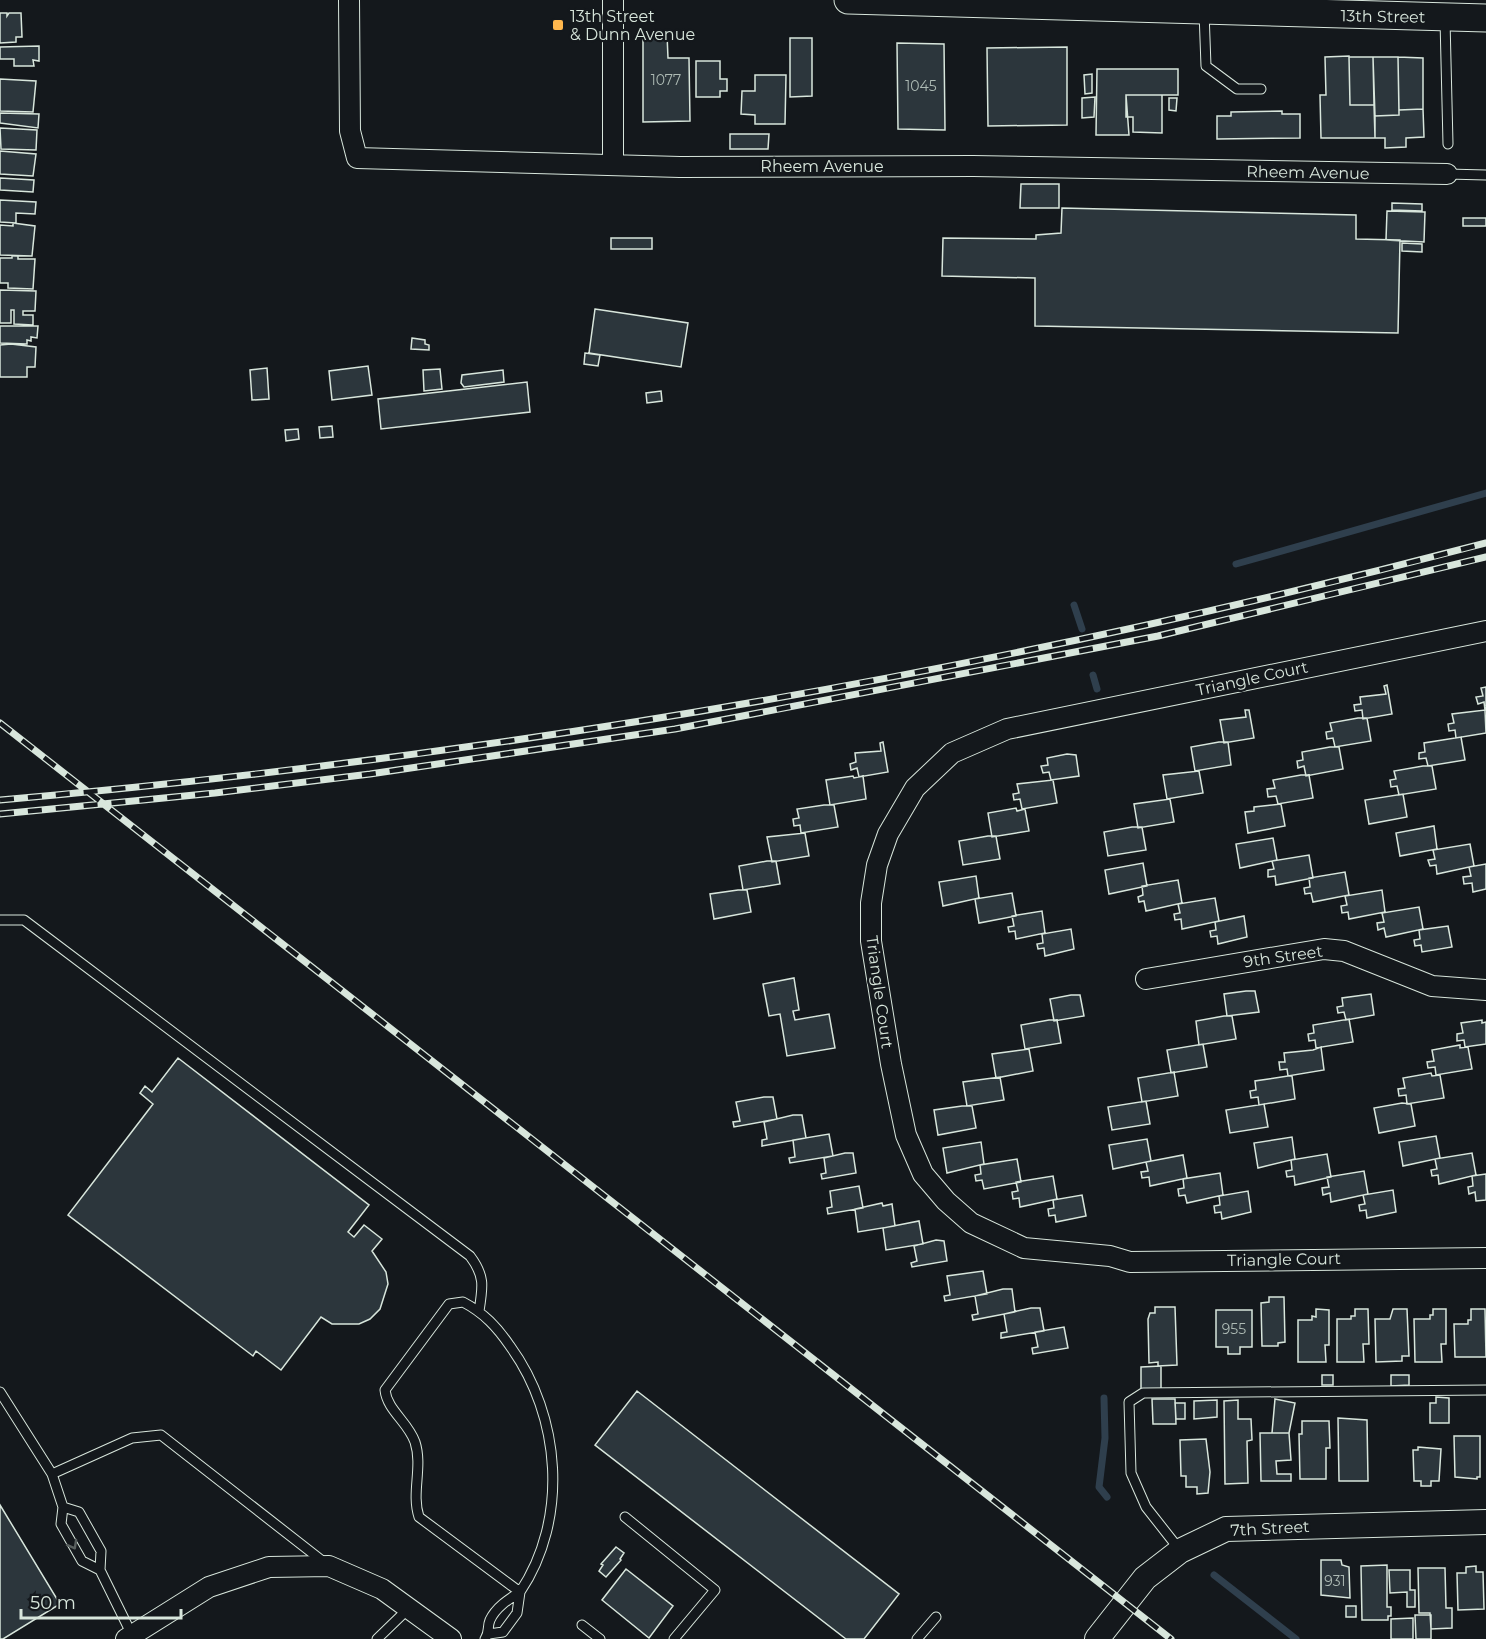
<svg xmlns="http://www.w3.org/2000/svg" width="1486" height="1639" font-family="Montserrat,sans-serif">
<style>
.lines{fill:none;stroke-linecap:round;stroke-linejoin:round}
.stream{stroke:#2f3f4d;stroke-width:7}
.building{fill:#2c363c;stroke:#d8e6dc;stroke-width:1.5}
.service-casing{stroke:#d8e6dc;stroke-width:11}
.minor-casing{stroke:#d8e6dc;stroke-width:22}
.tertiary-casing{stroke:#d8e6dc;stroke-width:26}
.secondary-casing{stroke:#d8e6dc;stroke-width:29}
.service{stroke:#14181c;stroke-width:9}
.minor{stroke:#14181c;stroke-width:20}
.tertiary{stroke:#14181c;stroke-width:24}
.secondary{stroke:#14181c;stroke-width:27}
.rail-casing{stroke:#d8e6dc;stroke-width:7}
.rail{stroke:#14181c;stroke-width:4.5;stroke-dasharray:14;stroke-linecap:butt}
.oneway{stroke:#59605f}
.poi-dot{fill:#ffb74d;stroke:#14181c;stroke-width:2}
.labels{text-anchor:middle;stroke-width:4.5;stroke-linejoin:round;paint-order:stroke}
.number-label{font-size:14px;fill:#adbab4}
.poi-label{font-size:16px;fill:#d8e6dc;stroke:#14181c;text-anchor:start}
.street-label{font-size:16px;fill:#d8e6dc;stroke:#14181c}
</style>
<rect width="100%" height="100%" fill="#14181c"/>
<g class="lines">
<path class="stream" d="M1236 564 1486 493
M1074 605 1082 629
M1093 675 1097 689
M1104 1398 1105 1438 1099 1487 1107 1497
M1214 1575 1296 1639"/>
</g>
<path class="building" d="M0 13H7V16L9 13H21L22 37H16V42L0 43Z
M667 34 668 58H689L690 121 643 122V35Z
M790 38H812V96L790 97Z
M897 43 944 44 945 130 898 129Z
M39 46V61L33 60 34 66H14V59H0V47Z
M1067 47V125L988 126 987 48Z
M1349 56 1350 105H1374L1375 138H1321L1320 95H1326L1325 57Z
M1349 57H1373L1374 105H1350Z
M1373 57H1398L1399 115 1375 116Z
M1398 57 1423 58V109L1399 110Z
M696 61H720V79H727V91H720V97H696Z
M1097 69H1178V95H1126L1129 135H1096Z
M1092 74V93L1085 94 1084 75Z
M755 75H786L785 124H755V115L741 114 742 91H755Z
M0 79 36 81 33 112 0 111Z
M1126 95H1162V133L1133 132V117H1126Z
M1095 97 1094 117 1082 118V98Z
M1169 98H1177L1176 111 1169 110Z
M1423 109 1424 137 1406 138V147L1385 148V138H1375V116L1399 115V110Z
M1282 111V114H1300V138L1217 139V116H1231V112Z
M0 113 39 114 38 128 0 123Z
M0 128 37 130 36 150 1 149Z
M730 134H769L768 149H730Z
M0 151 36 154 33 176 0 174Z
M0 178 34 180 33 192 0 190Z
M1021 184H1059V208H1020Z
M0 200 36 202 35 214 16 213V223L0 222Z
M1392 203 1422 204V211L1392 210Z
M1062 208 1356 215V239L1400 240 1398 333 1035 326V278L942 276 943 238 1036 239V235L1061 233Z
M1387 211 1425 212 1424 242 1386 240Z
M1463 218H1486V226H1463Z
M13 223 35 226 32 256 0 255V225L13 226Z
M611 238H652V249H611Z
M1402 243 1422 244V252L1402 251Z
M12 256H18V259H35L33 289 8 288V283H0V258H12Z
M0 290 36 291 35 311H23V315H33V325L14 324V310H11V323H0Z
M595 309 688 323 681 367 589 353Z
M0 326H38L37 338 31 337V341L27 340V344L0 343Z
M412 338 425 340V344L429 345V350L411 349Z
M11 344 36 347 35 367H27V377H0V345Z
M585 353 600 355 598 366 584 364Z
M368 366 372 395 332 400 329 371Z
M267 368 269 399 252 400 250 370Z
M440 369 442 389 424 391 423 370Z
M503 370 504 382 464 387 461 383 462 375Z
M527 382 530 412 381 429 378 399Z
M661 391 662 401 647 403 646 393Z
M332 426 333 437 320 438 319 427Z
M298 429 299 439 286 441 285 430Z
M1387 685 1392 714 1363 719 1362 710 1355 711 1354 705 1361 704 1360 697 1386 694 1384 686Z
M1486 687V710H1485L1484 702 1478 704 1476 697 1483 696 1481 688Z
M1245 710H1249L1254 738 1224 743 1220 720 1246 717Z
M1485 710 1486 733 1456 738 1455 730 1449 731 1448 724 1454 723 1452 714Z
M1358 718H1367L1371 741 1335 747 1333 738 1327 739 1326 732 1332 731 1330 723Z
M1461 737 1465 760 1428 766 1426 758 1419 759V753L1425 752 1424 743Z
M883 742 888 772 859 777 857 768 851 770 850 764 856 762 855 753 881 751 880 743Z
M1219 742H1228L1231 765 1195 771 1191 747Z
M1330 747H1339L1343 769 1306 776 1304 766 1298 768 1297 761 1303 760 1302 752Z
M1067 754 1076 755 1079 776 1051 780 1049 772 1043 773 1041 766 1048 765 1047 758Z
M1423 766H1432L1436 789 1399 795 1397 786 1391 787 1390 780 1396 779 1394 771Z
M1199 771 1203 793 1167 799 1163 775Z
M1301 775H1309L1313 798 1278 804 1276 796 1268 797 1267 789 1275 788 1273 780Z
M853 776 854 778 863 776 866 799 830 805 826 780Z
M1053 780 1057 803 1022 809 1020 799 1014 800 1013 794 1019 793 1017 784Z
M1403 794 1407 817 1369 824 1365 800Z
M1170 799 1174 822 1138 828 1134 804Z
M1281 804 1285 826 1248 833 1245 812 1254 811V807Z
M824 805H834L838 827 801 833 800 825 794 826 793 819 799 818 797 809Z
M1016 808 1017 811 1025 809 1029 831 992 837 988 813Z
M1434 826 1437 849 1400 856 1396 833Z
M1132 827H1142L1146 850 1108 856 1104 832Z
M805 833 809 856 772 862 767 837Z
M988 836H996L1000 859 963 865 959 841Z
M1273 838 1277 860 1240 868 1236 844Z
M1470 844 1474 866 1437 874 1436 865 1430 866 1428 860 1435 859 1433 850Z
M1309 855 1313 878 1276 885 1275 876 1268 877V870L1274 869 1272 861Z
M767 861H776L780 884 743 890 739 866Z
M1143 863 1147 886 1109 894 1105 870Z
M1486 864V889L1473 892 1472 883 1464 884 1463 877 1471 876 1469 867Z
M1345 872 1349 895 1313 902 1311 893 1305 894 1304 888 1310 887 1309 878Z
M976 876 979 898 943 906 939 882Z
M1178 880 1182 903 1146 911 1144 901 1139 902 1138 897 1143 895 1142 886Z
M738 890H747L751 912 714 919 710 894Z
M1382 890 1385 912 1349 919 1348 912 1342 913 1341 906 1347 905 1345 896Z
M1012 893 1016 916 979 923 975 899Z
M1215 898 1219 921 1182 929 1181 919 1175 920 1174 914 1180 913 1178 904Z
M1419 907 1423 929 1386 937 1384 928 1378 930 1377 923 1384 922 1382 913Z
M1042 911 1045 933 1016 939 1015 931 1009 932 1008 927 1014 926 1012 916Z
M1244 916 1247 937 1218 944 1217 936 1211 937 1210 931 1216 930 1215 922Z
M1448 926 1452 947 1422 952 1421 945 1415 946 1414 940 1420 939 1419 930Z
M1071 929 1074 949 1045 956 1044 948 1038 949 1037 944 1043 943 1042 934Z
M794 978 799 1010 793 1011 795 1020 829 1014 835 1048 787 1056 780 1014 769 1016 763 984Z
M1246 991H1255L1259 1012 1227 1016 1224 994Z
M1371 994 1374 1015 1346 1020 1344 1012 1338 1013 1337 1007 1343 1006 1342 998Z
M1071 995H1080L1084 1016 1054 1021 1050 999Z
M1224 1016H1232L1236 1039 1199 1045 1196 1021Z
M1349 1019 1353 1042 1316 1048 1315 1040 1309 1041 1308 1034 1314 1033 1313 1025Z
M1049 1020H1057L1061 1043 1025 1049 1021 1025Z
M1482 1020V1023L1486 1022V1044L1465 1047 1464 1040 1457 1041V1034L1463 1033 1461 1023Z
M1203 1044 1207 1067 1171 1073 1167 1050Z
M1460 1045V1048L1468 1047 1472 1069 1436 1075 1435 1067 1428 1068 1427 1062 1434 1061 1432 1050Z
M1321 1047 1324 1070 1288 1076 1287 1069 1280 1070 1279 1062H1285L1284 1053 1313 1050Z
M1029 1049 1033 1071 996 1078 992 1054Z
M178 1058 369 1205 348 1232 354 1237 364 1225 382 1239 372 1251 386 1272 388 1284 380 1309 370 1319 359 1324H332L321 1317 281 1370 256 1351 253 1356 68 1215 153 1104 140 1093 145 1086 152 1092Z
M1174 1072 1178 1096 1142 1102 1138 1078Z
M1431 1073 1432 1076 1440 1075 1444 1098 1407 1104 1406 1095 1399 1096 1398 1089 1405 1088 1403 1078Z
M1288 1076H1292L1295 1099 1259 1105 1258 1097 1251 1098 1250 1091 1256 1090 1255 1081Z
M1000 1077 1004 1100 967 1106 963 1082Z
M764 1097H773L777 1119 734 1127 733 1122 740 1121 736 1102Z
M1146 1101 1150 1124 1112 1130 1108 1107Z
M1402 1103 1411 1104 1415 1126 1379 1133 1374 1108Z
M1264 1104 1268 1127 1230 1133 1226 1110Z
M962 1106H972L976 1128 938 1135 934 1110Z
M793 1115H802L806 1138 762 1146V1140L767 1139 764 1122Z
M829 1134 833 1156 790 1163 789 1158 795 1157 793 1140Z
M1436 1136 1440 1158 1403 1166 1399 1142Z
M1292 1137 1295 1159 1258 1168 1254 1143Z
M1147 1139 1151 1161 1113 1169 1109 1145Z
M981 1142 984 1164 947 1173 943 1148Z
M845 1153H853L856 1173 822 1179 821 1174 826 1173 824 1158Z
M1472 1153 1476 1175 1439 1184 1438 1175 1432 1176 1431 1170 1437 1169 1435 1159Z
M1327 1154 1331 1177 1295 1185 1294 1176 1287 1177 1286 1171 1292 1170 1291 1160Z
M1183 1155 1187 1178 1150 1186 1149 1177 1142 1178 1141 1172 1148 1171 1146 1162Z
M1017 1159 1021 1182 984 1189 982 1180 976 1181 975 1175 981 1174 980 1165Z
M1364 1171 1368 1194 1331 1202 1330 1193 1323 1195 1322 1188 1329 1187 1327 1177Z
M1220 1173 1223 1195 1187 1203 1185 1195 1179 1196 1178 1189 1184 1188 1183 1179Z
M1486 1174V1200L1476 1201 1475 1192 1469 1194 1468 1187 1473 1186 1472 1176Z
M1053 1176 1057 1199 1020 1207 1019 1198 1013 1199 1012 1192 1018 1191 1016 1182Z
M859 1186 863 1208 828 1214 827 1208 832 1207 830 1191Z
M1393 1190 1396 1212 1367 1218 1366 1210 1360 1211 1359 1205 1365 1204 1363 1195Z
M1248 1191 1251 1212 1222 1219 1221 1212 1215 1213 1214 1206 1220 1205 1219 1196Z
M1082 1195 1086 1216 1056 1222 1055 1215 1049 1216 1048 1209 1054 1208 1053 1200Z
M882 1203 883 1206 892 1204 895 1226 858 1232 855 1209Z
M919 1221 923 1244 886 1250 883 1228Z
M936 1240 944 1241 947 1261 912 1267 911 1263 917 1261 914 1246Z
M983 1271 987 1294 945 1301 944 1296 950 1295 947 1276Z
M1003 1289H1012L1015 1312 973 1320 972 1315 978 1314 975 1296Z
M1269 1297H1284L1285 1342 1278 1343V1346H1262L1261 1303 1269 1302Z
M1155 1307H1175L1177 1365 1158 1366V1362L1149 1363 1148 1319 1150 1313H1155Z
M1031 1308H1040L1044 1331 1001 1338V1333L1007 1332 1004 1314Z
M1316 1309 1329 1310V1345H1325L1326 1362H1298V1320H1312V1316L1316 1317Z
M1355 1309H1368L1369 1344H1363L1364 1362H1337V1319H1351V1316H1355Z
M1393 1309H1407L1409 1356H1402V1361L1376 1362 1375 1319H1390Z
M1433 1309H1446V1344H1441L1442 1362H1415L1414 1319H1430V1315H1433Z
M1471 1309H1485L1486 1357H1455L1454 1324H1468V1320H1471Z
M1216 1310H1252V1347H1240V1354H1228V1347H1216Z
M1064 1327 1068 1348 1033 1354 1032 1348 1038 1347 1035 1332Z
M1161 1366V1389L1141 1390V1367Z
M1322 1375H1333V1385H1322Z
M1391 1375H1409V1385L1391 1386Z
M637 1391 899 1594 864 1639H846L595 1445Z
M1436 1397 1449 1398V1423H1430V1403H1436Z
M1152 1399H1175L1176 1424H1153Z
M1275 1399 1295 1403 1289 1433H1272Z
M1217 1400V1417L1194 1419V1401Z
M1238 1400V1419H1251L1252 1440 1247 1441 1248 1483 1225 1484 1224 1401Z
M1175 1403H1185V1419H1176Z
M1338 1418 1367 1420 1368 1481H1339Z
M1302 1421H1329L1330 1448H1326V1479H1300L1299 1434H1302Z
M1260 1433H1289L1291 1460 1276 1461 1277 1474H1291V1481H1261Z
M1454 1436H1480V1477H1477V1479L1455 1477Z
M1206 1439 1210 1472 1208 1493 1197 1494V1487H1186V1476H1181L1180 1440Z
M1418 1447 1441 1449 1439 1481H1431V1486H1421V1481H1414L1413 1450H1418Z
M0 1505 60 1604 3 1639H0Z
M616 1547 624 1553 620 1559 621 1560 606 1577 599 1571 603 1565 601 1564Z
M1321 1560H1341L1342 1565 1349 1567 1350 1598 1321 1595Z
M1387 1565V1607H1391V1616H1388V1620H1362L1361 1566Z
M1476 1566V1572H1483L1484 1609 1458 1610 1457 1573H1466V1567Z
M1418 1568H1445L1446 1608H1452V1628L1431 1629 1430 1613H1419Z
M626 1569 673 1606 649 1638 602 1600Z
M1389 1570H1410V1590H1415V1607H1407V1592L1390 1593Z
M1346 1606H1356V1617H1346Z
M1415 1615H1431V1639H1416Z
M1413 1618V1639H1391V1619Z"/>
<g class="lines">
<g class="service-casing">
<path id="service" d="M1204 12 1206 66 1237 89H1261
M1445 20 1448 144
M1447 174 1486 175
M0 920H24L470 1256C485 1276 483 1286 479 1311
M463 1302C484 1313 497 1327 510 1346 561 1416 569 1519 520 1592L419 1517C411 1493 423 1467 415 1442 408 1422 387 1410 385 1390L449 1304Z
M0 1392 52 1474 63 1507
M52 1474 132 1438 161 1435 325 1563
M625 1517 715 1590 674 1639
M1179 1549 1146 1507 1131 1473 1129 1402 1143 1393 1486 1390
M100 1570 82 1561 61 1524 63 1507 79 1512 101 1551 100 1570 133 1637
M582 1625 600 1639
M377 1639 409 1608
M485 1639C490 1632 487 1627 490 1620 496 1607 509 1599 520 1592L517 1613 503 1632 489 1634
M917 1639 936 1617"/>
</g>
<g class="minor-casing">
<path id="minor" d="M349 0 350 131 357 158 680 167 973 166 1447 174
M613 0V164
M1486 631 1007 729 952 753 915 788 888 834 877 865 871 903V941L891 1064 906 1135 923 1174 946 1201 971 1223 1024 1248 1110 1256 1130 1262 1486 1258
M1146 979 1324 949 1344 951 1432 986 1486 990
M126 1639 209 1587 269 1567 329 1566 382 1589 451 1639"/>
</g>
<g class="tertiary-casing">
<path id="tertiary" d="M1097 1639 1145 1578 1180 1551 1226 1529 1486 1522"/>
</g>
<g class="secondary-casing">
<path id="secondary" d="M848 0 1486 18"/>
</g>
<use href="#service" class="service"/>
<use href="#minor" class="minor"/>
<use href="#tertiary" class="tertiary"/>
<use href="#secondary" class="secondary"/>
<g class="rail-casing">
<path id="rail" d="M0 723 1171 1639
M0 800C501 756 999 671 1486 543
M0 814 215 793 370 774 675 729 1158 636 1486 557"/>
</g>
<use href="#rail" class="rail"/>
</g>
<defs><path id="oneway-chevron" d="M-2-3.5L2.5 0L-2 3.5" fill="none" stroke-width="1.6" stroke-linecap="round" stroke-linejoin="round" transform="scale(1.5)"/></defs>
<use class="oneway" href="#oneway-chevron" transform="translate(73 1545) rotate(61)"/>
<rect class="poi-dot" x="552" y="19" width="12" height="12" rx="3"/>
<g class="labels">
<g class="number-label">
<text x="666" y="85">1077</text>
<text x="921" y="91">1045</text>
<text x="1234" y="1334">955</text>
<text x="1335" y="1586">931</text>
</g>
<g class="poi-label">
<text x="570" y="22">13th Street<tspan x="570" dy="18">&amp; Dunn Avenue</tspan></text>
</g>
<g class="street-label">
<text transform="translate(1383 16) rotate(1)" y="6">13th Street</text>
<text x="822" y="172">Rheem Avenue</text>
<text transform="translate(1308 172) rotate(1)" y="6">Rheem Avenue</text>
<text transform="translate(1252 678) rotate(-12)" y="6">Triangle Court</text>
<text transform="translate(1283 956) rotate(-8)" y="6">9th Street</text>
<text transform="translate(880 992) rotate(82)" y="6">Triangle Court</text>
<text transform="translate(1284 1259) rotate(-1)" y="6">Triangle Court</text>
<text transform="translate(1270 1528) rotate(-3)" y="6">7th Street</text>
</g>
</g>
<path d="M21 1609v9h160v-9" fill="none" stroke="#d8e6dc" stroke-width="3"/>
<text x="30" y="1609" font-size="18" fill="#d8e6dc" stroke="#14181c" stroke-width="4.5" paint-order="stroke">50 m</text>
</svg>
